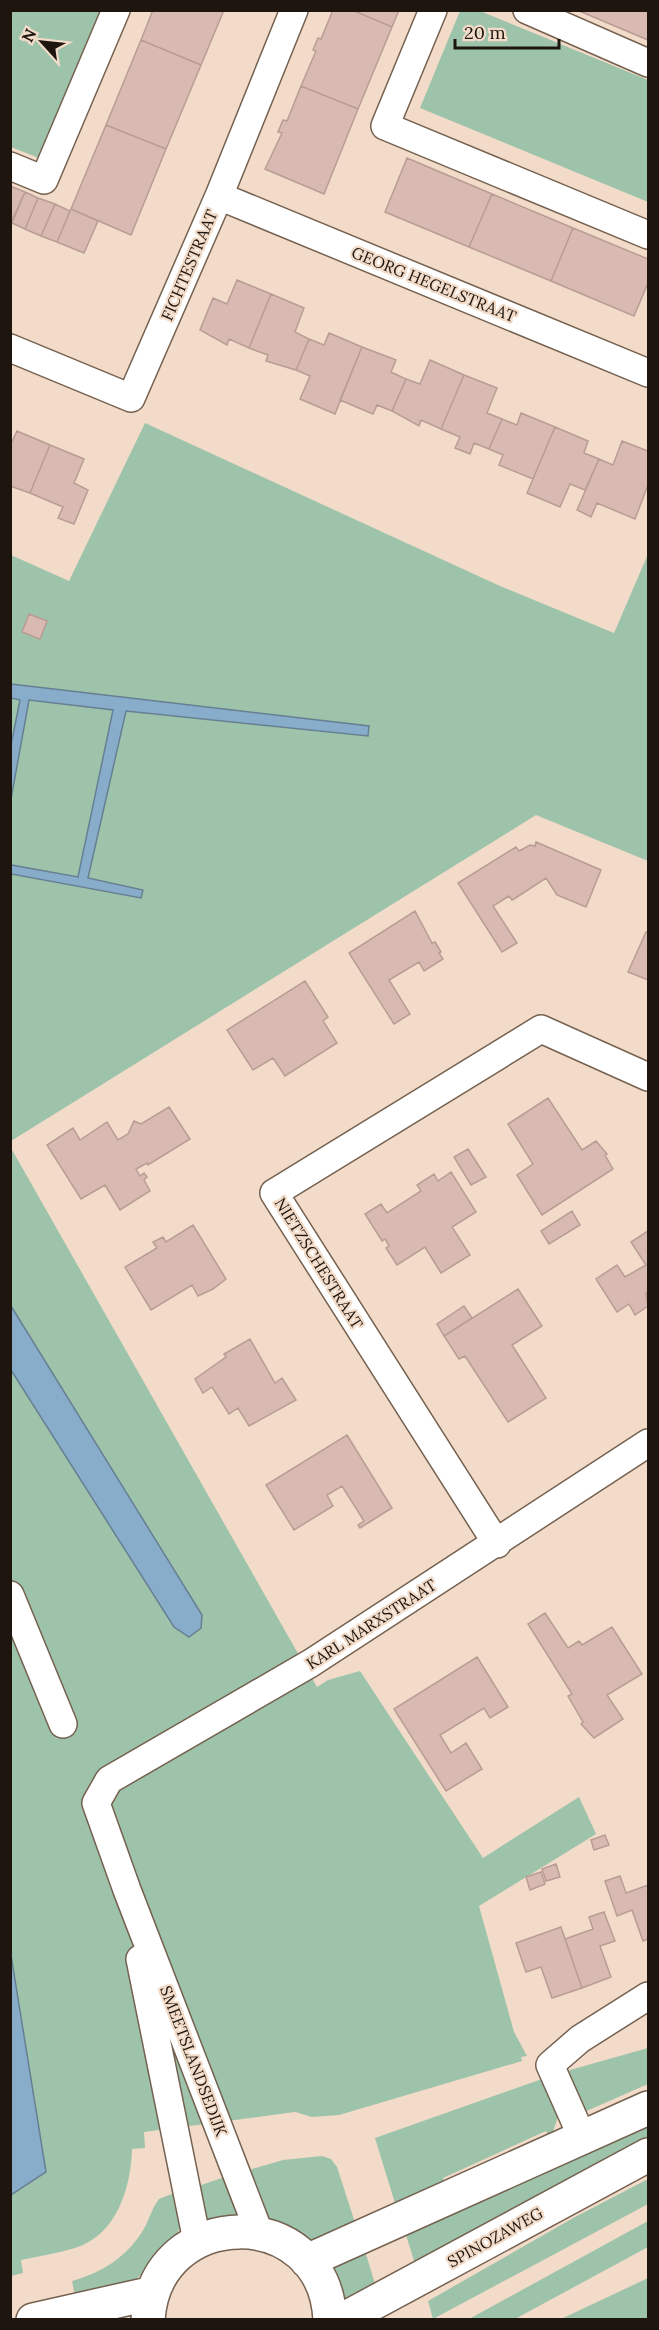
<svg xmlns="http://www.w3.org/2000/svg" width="659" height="2330" font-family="Lora,serif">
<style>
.green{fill:#9ec3ab}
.water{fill:#87adca;stroke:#677f92;stroke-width:1.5}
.building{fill:#d8bab2;stroke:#b99c94;stroke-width:1.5}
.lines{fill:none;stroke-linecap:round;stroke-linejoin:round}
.street-casing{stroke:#756150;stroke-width:30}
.secondary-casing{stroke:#756150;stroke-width:36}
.street{stroke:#fff;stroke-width:27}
.secondary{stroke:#fff;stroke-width:33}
.labels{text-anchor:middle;stroke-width:4.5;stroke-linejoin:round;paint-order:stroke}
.street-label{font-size:16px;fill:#1d150e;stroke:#f2dbc8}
</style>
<rect width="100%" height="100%" fill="#f2dbc8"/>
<path class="green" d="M10 11H107L44 160 11 147Z
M460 11H480L648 80V202L420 108Z
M145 423 500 586 614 633 648 554V861L536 815 11 1141V555L69 581Z
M11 1148 317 1687 328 1680 360 1671 483 1858 579 1797 596 1834 479 1906 514 2032 527 2056 521 2057 522 2061 339 2115 312 2117 295 2112 144 2132 145 2148 132 2149C131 2187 117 2235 75 2248 58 2253 39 2256 21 2260L23 2273 11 2276V2195L46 2172 11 2022Z
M648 2048V2084L582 2113 568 2073 570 2070Z
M542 2079 559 2114 550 2140 546 2131 443 2178 447 2187 398 2213 375 2138Z
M648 2118V2146L416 2267 404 2229Z
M322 2156 331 2159 337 2167 357 2229 326 2243 307 2241 269 2217 250 2172 252 2169 283 2160Z
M225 2177 241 2217 205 2222 198 2186Z
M648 2179V2204L433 2319 428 2301 575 2217Z
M174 2193C177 2202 182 2215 181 2224 179 2236 144 2275 133 2281 116 2289 93 2291 75 2296L72 2281C104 2272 130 2255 146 2225 150 2216 153 2207 159 2199Z
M648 2221V2247L515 2319H469Z
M365 2251 376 2287 340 2308 325 2266Z
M648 2278V2319H561Z"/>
<path class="water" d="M11 684 369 726 368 736 126 711 88 878 143 890 141 898 11 874V865L78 877 113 710 29 700 11 799V745L20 700 11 698Z
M11 1306 202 1615 201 1628 189 1637 174 1627 11 1370Z
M11 1955 46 2172 11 2195H10Z"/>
<path class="building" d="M153 10H224L201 65 141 40Z
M333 10H352L392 27 358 109 301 86 316 51 313 50 318 38 321 39Z
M352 10H399L392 27Z
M577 10H648V40Z
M141 40 201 65 166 149 106 125Z
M301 86 358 109 324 194 265 169 282 133 278 132 283 120 287 121Z
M106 125 166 149 131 235 71 209Z
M407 158 492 194 469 247 385 212Z
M10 186 25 192 10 225Z
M25 192 38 198 25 229 12 223Z
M492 194 573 228 551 281 469 247Z
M38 198 55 204 41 236 25 229Z
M55 204 70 211 57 242 41 236Z
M71 209 98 221 84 253 57 242Z
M573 228 648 259V283L634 316 551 281Z
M237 280 271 294 249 348 229 339 227 345 200 330 213 298 227 304Z
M271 294 304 308 295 332 309 339 296 370 266 361 268 355 249 348Z
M329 333 362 347 335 414 300 399 310 376 296 370 309 339 324 345Z
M362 347 396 360 391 372 406 379 392 411 377 405 373 414 340 400Z
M430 360 464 375 441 429 421 420 419 426 392 411 406 379 420 384Z
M464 375 497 388 487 413 502 419 489 449 474 443 470 454 455 448 460 437 441 429Z
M521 413 555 427 533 479 499 465 503 455 489 449 502 419 517 425Z
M555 427 588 441 584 453 599 459 585 490 570 484 560 507 527 493Z
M17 431 50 445 30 493 10 486V446Z
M622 441 648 451V485L635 519 597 503 591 517 577 510 599 459 613 465Z
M50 445 84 459 74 483 88 490 74 524 58 518 63 507 30 493Z
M29 614 47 621 40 639 22 632Z
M536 842 601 870 586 907 557 895 546 878 514 899 512 900 509 896 493 906 517 943 502 952 458 883 516 847 519 851 530 845 535 846Z
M415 911 432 943 435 942 441 952 439 953 443 959 424 971 419 962 389 980 410 1014 394 1024 349 953Z
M646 932 648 933V980L628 972Z
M305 981 328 1017 323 1021 337 1043 285 1076 273 1058 253 1070 227 1030Z
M548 1098 582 1150 596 1141 607 1154 605 1155 613 1169 542 1215 517 1175 533 1164 508 1124Z
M169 1107 190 1139 148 1165 147 1163 136 1169 140 1176 144 1173 147 1177 144 1180 150 1191 120 1210 105 1185 81 1199 47 1145 73 1128 80 1140 107 1122 118 1140 128 1134 134 1121 141 1124Z
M468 1149 486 1177 471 1185 454 1157Z
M451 1172 476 1212 452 1227 470 1255 441 1273 425 1247 397 1265 386 1248 389 1246 385 1239 382 1241 365 1214 381 1204 387 1213 421 1191 417 1185 434 1174 438 1181Z
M572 1211 580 1225 549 1244 541 1231Z
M193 1225 226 1279 213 1289 198 1296 192 1285 151 1310 125 1267 157 1248 153 1242 163 1237 166 1242Z
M648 1231V1292L646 1293 648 1306 635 1315 629 1304 617 1312 596 1279 617 1265 625 1277 646 1265 631 1242Z
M518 1289 542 1326 512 1345 546 1398 508 1422 465 1356 459 1359 444 1336Z
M464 1306 472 1318 444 1336 437 1324Z
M250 1339 275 1383 282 1378 296 1400 249 1426 238 1408 229 1414 212 1387 203 1393 195 1379 226 1357 224 1354Z
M347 1435 392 1508 360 1528 358 1525 364 1521 342 1486 327 1495 333 1506 294 1530 266 1485Z
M545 1613 568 1648 579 1641 582 1645 612 1627 642 1674 607 1695 623 1719 594 1738 581 1724 583 1722 568 1696 572 1694 528 1624Z
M477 1657 508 1707 490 1718 484 1708 440 1735 451 1753 466 1743 482 1769 446 1791 394 1709Z
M605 1835 609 1845 594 1850 591 1840Z
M556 1864 560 1877 546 1881 542 1869Z
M541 1872 545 1884 530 1890 526 1877Z
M620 1876 626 1893 648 1885V1939L643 1941 632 1910 617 1916 605 1881Z
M604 1912 615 1941 600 1946 611 1977 582 1988 565 1939 593 1929 589 1917Z
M561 1927 582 1988 552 1998 541 1967 526 1972 516 1943Z"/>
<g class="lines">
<g class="street-casing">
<path id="street" d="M433 10 385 126 648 235
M527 10 648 63
M10 166 44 180 116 10
M219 196 648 373
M10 348 131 398 219 196 294 10
M497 1544 274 1193 541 1029 648 1077
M10 1595 63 1724
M140 1959 197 2241
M582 2137 550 2065 580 2039 648 1996
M259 2232 127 1890 96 1803 109 1780 311 1663 648 1443"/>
</g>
<g class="secondary-casing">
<path id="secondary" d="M307 2261 648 2108
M33 2320 153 2293
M148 2320C155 2203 325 2202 330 2320
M342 2320 648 2155"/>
</g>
<use href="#street" class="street"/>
<use href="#secondary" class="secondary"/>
</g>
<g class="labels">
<g class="street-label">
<text transform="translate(189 265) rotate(-67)" y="6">FICHTESTRAAT</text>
<text transform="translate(434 284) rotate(22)" y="6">GEORG HEGELSTRAAT</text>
<text transform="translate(319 1263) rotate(58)" y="6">NIETZSCHESTRAAT</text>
<text transform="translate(371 1624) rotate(-33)" y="6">KARL MARXSTRAAT</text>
<text transform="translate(194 2061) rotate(69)" y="6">SMEETSLANDSEDIJK</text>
<text transform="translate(495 2237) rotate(-29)" y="6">SPINOZAWEG</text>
</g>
</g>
<rect width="659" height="2330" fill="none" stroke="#1d150e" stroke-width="24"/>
<g transform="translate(42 42) rotate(297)" stroke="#f2dbc8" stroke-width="4.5" paint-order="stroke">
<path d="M0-4.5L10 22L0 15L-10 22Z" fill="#1d150e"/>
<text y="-9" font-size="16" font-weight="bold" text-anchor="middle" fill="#1d150e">N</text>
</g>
<path d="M455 39v9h104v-9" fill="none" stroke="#1d150e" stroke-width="3"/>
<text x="464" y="39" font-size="18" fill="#1d150e" stroke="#f2dbc8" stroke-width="4.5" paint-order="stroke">20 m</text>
</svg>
